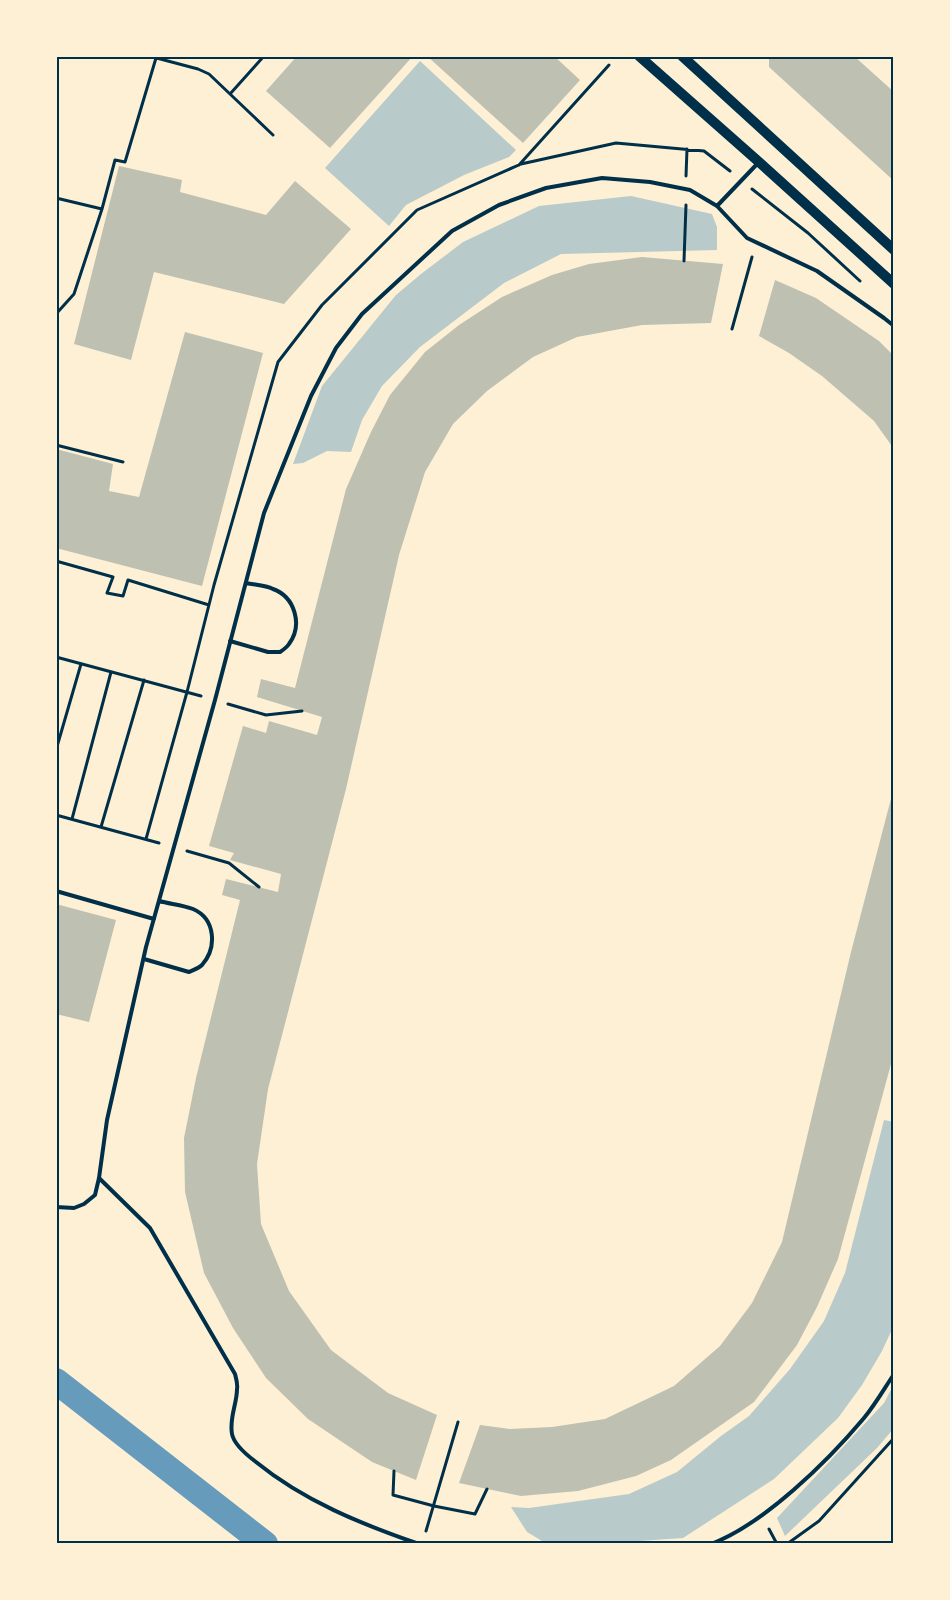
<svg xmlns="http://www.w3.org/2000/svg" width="950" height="1600" font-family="'Titillium Web',sans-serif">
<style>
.green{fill:#b9caca}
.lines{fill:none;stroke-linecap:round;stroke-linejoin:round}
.canal{stroke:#669bbc;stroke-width:26}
.building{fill:#bec0b2}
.path{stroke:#003049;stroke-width:3}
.service{stroke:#003049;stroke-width:4}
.secondary{stroke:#003049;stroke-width:10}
.neatline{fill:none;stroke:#003049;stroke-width:2}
</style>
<rect width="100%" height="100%" fill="#fdf0d5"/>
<path class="green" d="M420 61 516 150 509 157 464 175 406 205 389 226 325 168Z
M631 196 712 214 717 227V250L561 254 504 283 420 347 382 386 362 420 351 452 327 451 303 463 293 464 322 386 396 295 421 274 463 242 539 206Z
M884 1120 894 1122V1325L882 1351 862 1385 838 1418 774 1479 683 1538 597 1544H555L542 1541 527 1532 511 1507 529 1508 629 1494 677 1472 721 1436 749 1416 790 1369 824 1321 845 1273Z
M894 1384V1428L877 1448 785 1536 777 1518 884 1403Z"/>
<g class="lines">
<path class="canal" d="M56 1381 265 1544"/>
</g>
<path class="building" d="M297 56H413L330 148 266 91Z
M427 56H554L580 80 523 143Z
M769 56H854L894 92V181L769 67Z
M119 166 182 180 180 192 266 215 295 181 351 229 284 304 154 272 131 360 74 344Z
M642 257 723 264 711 323 642 325 577 337 533 357 487 391 453 424 425 472 399 555 346 789 268 1089 257 1164 261 1224 289 1291 331 1350 388 1393 437 1415 416 1480 372 1462 308 1419 266 1378 233 1328 204 1273 185 1192 184 1138 196 1078 240 900 222 895 226 879 278 892 281 874 230 860 234 853 209 846 243 726 266 733 269 721 317 735 322 717 257 697 261 679 295 688 346 489 371 432 390 395 425 352 459 325 502 297 552 275 589 264Z
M775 280 816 298 879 341 894 356V449L874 421 822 376 789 353 759 336Z
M185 332 263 353 202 586 56 548V449L113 464 109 491 139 497Z
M893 791 894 1053 838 1259 817 1307 797 1345 754 1402 671 1460 636 1476 578 1491 521 1496 459 1483 480 1425 510 1429 552 1427 605 1419 674 1386 720 1346 752 1303 782 1242 851 952Z
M56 904 116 920 89 1022 56 1014Z"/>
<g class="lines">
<path class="path" d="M149 56 198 69 209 74 273 135
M230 94 264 56
M519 165 609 65
M686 176 687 149
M752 189 808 233 860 281
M56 198 102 209
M684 261 686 205
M56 314 74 294 102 209 115 160 125 162 156 58
M732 329 752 257
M56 445 123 462
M56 561 113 577 107 593 123 596 128 580 209 605
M56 657 201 696
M228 704 266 715 302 711
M56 750 81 664
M56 815 159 843
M72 819 111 672
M101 827 144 680
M146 839 187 692 214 585 278 362 322 305 417 210 521 164 616 143 704 151 730 171
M187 851 229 863 259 887
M394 1471 393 1495 434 1506 475 1514 487 1489
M769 1529 777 1544
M426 1531 458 1422
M787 1544 819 1521 894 1438"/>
<path class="service" d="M717 206 759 162
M230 641 268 652H280C283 650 287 647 289 644 303 625 295 597 273 589 265 585 255 585 246 583
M56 891 154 919
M144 959 189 972C193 970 199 968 202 965 217 948 216 919 193 909 183 905 170 904 159 901
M99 1178 150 1228 235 1374C236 1378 238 1384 237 1389 237 1404 229 1418 232 1434 234 1445 248 1456 256 1462 304 1501 361 1524 419 1544
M56 1207 74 1208 84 1204 95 1195 99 1178 107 1120 146 947 215 700 264 513 311 396 336 348 362 314 452 231 499 205 546 188 602 178 650 182 690 190 717 206 747 238 817 271 884 318 894 326
M711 1544C764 1524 827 1462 864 1418 875 1405 884 1389 894 1374"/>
<path class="secondary" d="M639 56 759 162 894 284
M682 56 894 250"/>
</g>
<rect width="950" height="1600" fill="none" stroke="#fdf0d5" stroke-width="115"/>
<rect x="58" y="58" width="834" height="1484" class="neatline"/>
</svg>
